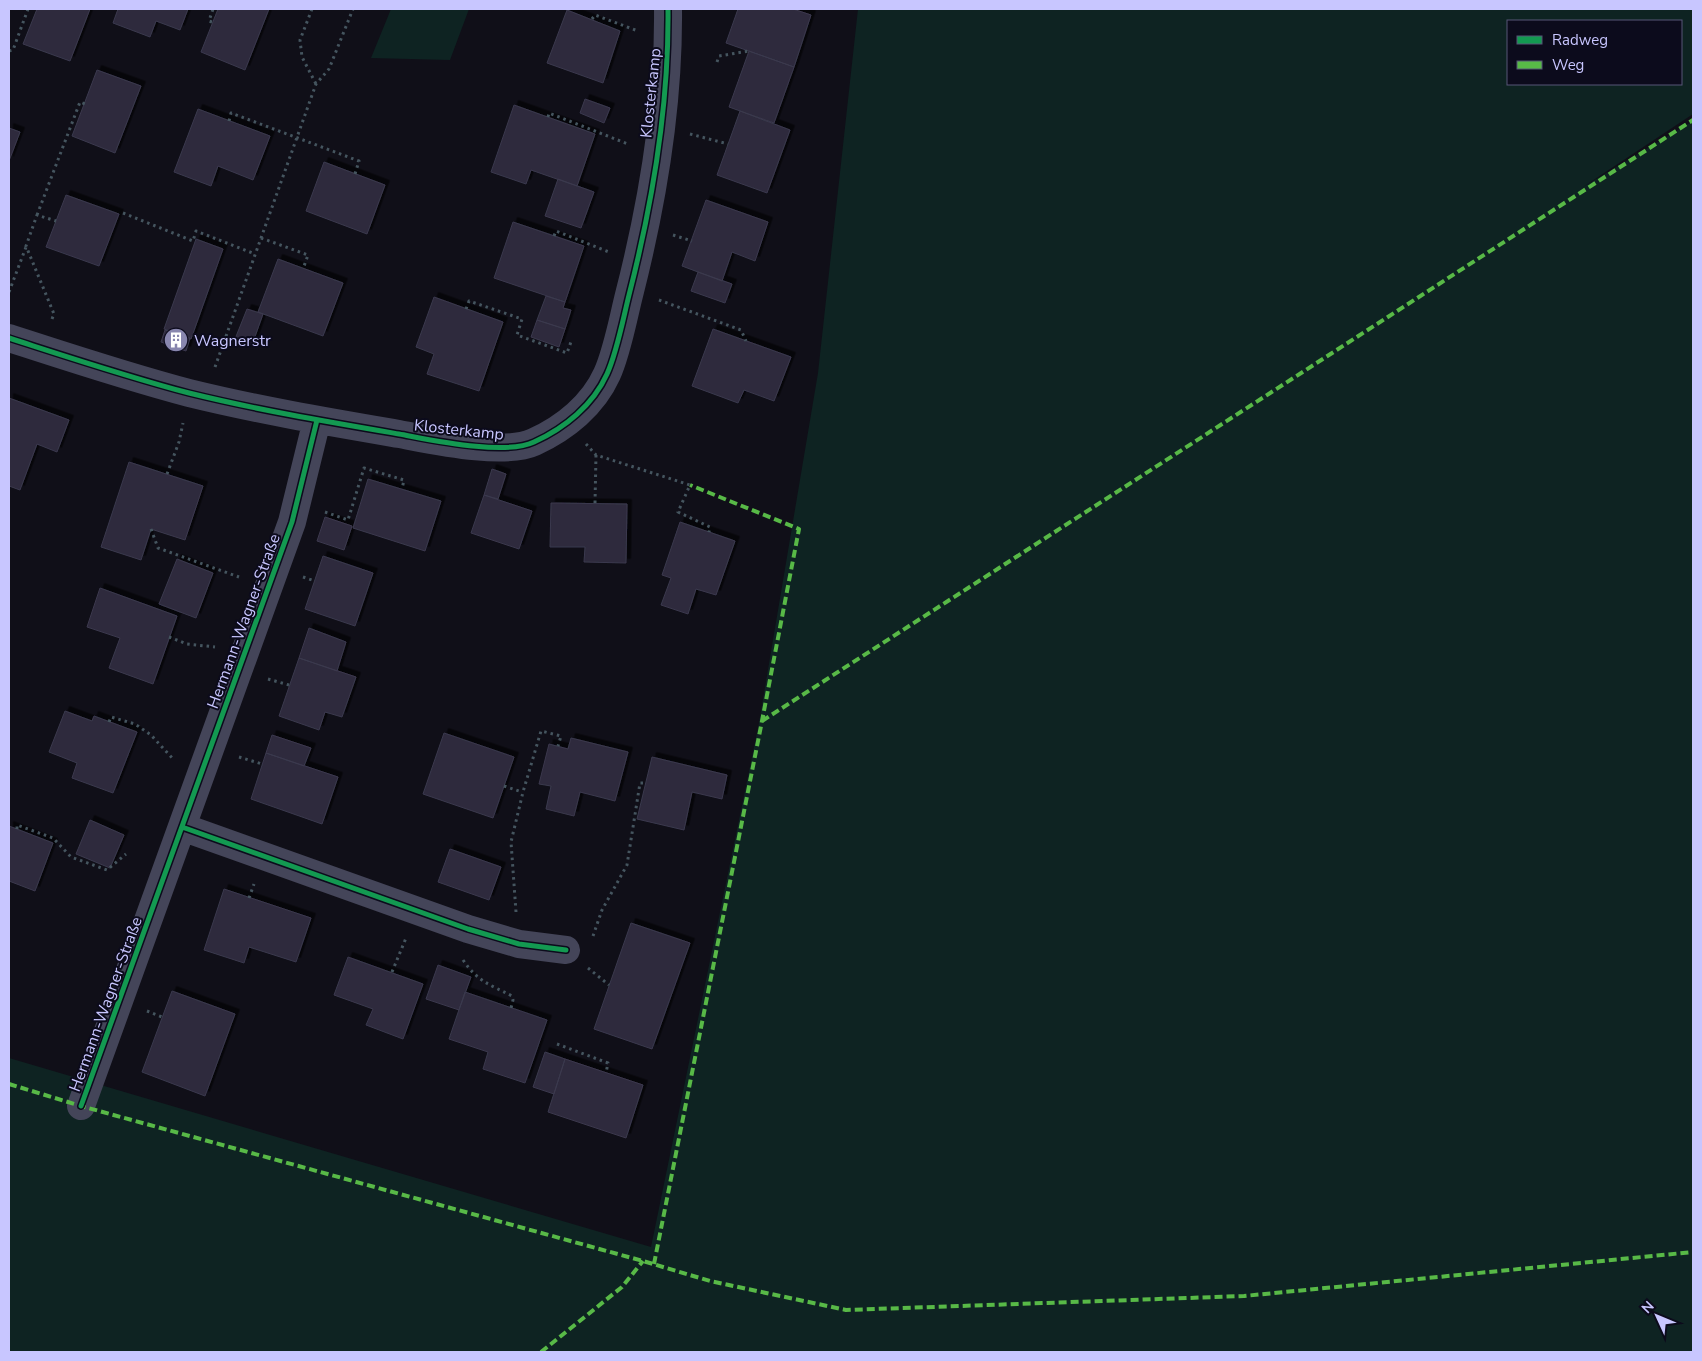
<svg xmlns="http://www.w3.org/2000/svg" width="1702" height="1361" font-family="'Nunito Sans',sans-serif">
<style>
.green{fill:#0e2322;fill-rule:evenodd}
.building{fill:#2d2b3c;stroke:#3b394e;filter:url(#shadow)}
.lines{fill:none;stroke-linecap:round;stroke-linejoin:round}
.path{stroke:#45555f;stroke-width:3;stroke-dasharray:2.5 4;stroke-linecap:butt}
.minor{stroke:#444559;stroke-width:28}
.quiet{stroke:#58b947;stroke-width:4;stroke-dasharray:8 4;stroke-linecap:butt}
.cycleway-casing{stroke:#0c0b1c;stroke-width:8}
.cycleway{stroke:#139951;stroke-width:5}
.labels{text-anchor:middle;stroke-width:4;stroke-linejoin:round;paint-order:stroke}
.street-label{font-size:16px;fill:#c8c6ff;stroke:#0c0b1c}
.poi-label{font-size:16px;fill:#c8c6ff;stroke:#0c0b1c;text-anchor:start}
</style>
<defs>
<filter id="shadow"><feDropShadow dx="4.5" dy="-4.5" stdDeviation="0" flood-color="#0009"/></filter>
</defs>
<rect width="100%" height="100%" fill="#100f18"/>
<path class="green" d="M391 9H469L450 60 371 58Z
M858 9H1693V114L1583 187 1693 121V1352H9V1058L651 1247 759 723 818 373ZM1508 21H1681V84H1508Z"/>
<path class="building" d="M37 9H90L70 61 23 44Z
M118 9H188L180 30 156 21 150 37 113 23Z
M218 9H269L245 70 201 52Z
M738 9H793L811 15 794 67 726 43Z
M567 10 620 31 603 83 547 63Z
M749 51 794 67 774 123 729 107Z
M97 70 141 86 115 153 72 136Z
M585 99 610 108 604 123 580 113Z
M514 105 595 134 577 186 531 170 526 184 491 172Z
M198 109 270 136 253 180 218 166 211 186 174 172Z
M740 111 790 130 767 193 717 175Z
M9 128 20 132 9 161Z
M324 162 385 185 367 234 306 211Z
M558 179 594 192 581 228 545 216Z
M66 195 119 214 99 266 46 247Z
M706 200 768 222 755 261 732 252 722 281 682 266Z
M513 222 584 246 565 302 494 278Z
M196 239 223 249 191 339 164 329Z
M278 259 343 283 323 336 258 312Z
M698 272 732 284 725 303 691 291Z
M546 296 565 302 563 308 571 310 565 329 537 320Z
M434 297 503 322 479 391 427 374 434 354 416 347Z
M247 309 263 314 252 345 235 339Z
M537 320 565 329 559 347 531 337Z
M713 329 791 357 774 401 744 390 738 403 692 386Z
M165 330 190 338 186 351 161 342Z
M9 398 69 420 57 452 37 444 20 490 9 486Z
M129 462 203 486 185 540 151 529 141 560 101 547Z
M492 469 506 474 498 499 484 495Z
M368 479 441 501 425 551 353 528Z
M484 495 532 511 519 549 471 533Z
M551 503 627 504 626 563 584 562 585 547H550Z
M325 517 352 526 344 550 317 541Z
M680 522 735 541 716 595 696 589 688 614 661 605 671 578 662 575Z
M323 556 373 573 355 626 305 609Z
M177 559 213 573 196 618 159 604Z
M100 588 177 616 153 684 109 668 120 638 87 627Z
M309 628 346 642 337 671 299 658Z
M299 658 356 677 342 717 325 712 319 730 279 716Z
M65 711 92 721 94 716 137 732 113 793 72 778 77 763 49 752Z
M444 733 514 757 493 818 423 794Z
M272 735 311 748 304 766 266 753Z
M571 738 628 752 615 801 580 792 574 816 546 809 551 786 539 784 549 744 568 749Z
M266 753 338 777 322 824 251 799Z
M652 757 727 775 722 799 692 792 684 830 637 819Z
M90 820 124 835 110 868 76 854Z
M9 826 53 843 35 891 9 881Z
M450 849 501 867 489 900 438 882Z
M224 889 311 918 296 962 249 947 244 963 204 950Z
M631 923 690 943 652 1049 594 1029Z
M348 957 423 984 403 1039 366 1025 373 1009 334 995Z
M438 965 471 977 459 1010 426 999Z
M172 991 235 1014 205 1096 142 1072Z
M465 992 547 1020 525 1083 483 1069 488 1052 449 1039Z
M545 1052 565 1059 554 1094 533 1087Z
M565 1059 643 1085 626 1138 548 1112Z"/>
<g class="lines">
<path class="path" d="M312 9 300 40 302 57 316 84
M592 19 595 15 638 31
M212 22 209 21 213 9
M9 51 13 50 28 9
M717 62 719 56 749 51
M548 117 549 113 628 144
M229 121 231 113 359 161 355 174
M690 134 728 144
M123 213 193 241 196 231 255 254
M37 215 80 102 85 104
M673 235 692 241
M554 236 556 231 609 252
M261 238 308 255 303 269
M9 292 26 247
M659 300 741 330 746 341
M466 309 469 301 522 319 517 335 567 353 572 339
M52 319 54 314 26 246 37 215 56 221
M215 367 316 84 329 69 353 9
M586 444 596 455 690 485 678 512 710 527 709 532
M167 474 179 442 183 423
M595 503 596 455
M325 512 348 520 364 468 404 480 402 489
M151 529 158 548 239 577
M303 577 315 581
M169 637 187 644 215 647
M268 679 289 685
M109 722 111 717 135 724 151 735 174 760
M239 757 262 764
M504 786 522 792
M17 829V825L53 838 71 857 107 870 126 854
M249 898 254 884
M516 912 511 842 523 792 541 731 561 736 558 746
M593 936 602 910 627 865 640 783H645
M463 960C478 982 489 984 512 996L513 1000 511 1008
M588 968 609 985
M392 972 406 938
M147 1011 162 1017
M557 1044 608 1063 606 1073"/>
<path class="minor" d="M9 338C68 357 128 377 189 393 258 410 329 422 399 434 432 440 504 456 534 442 565 428 593 405 607 374 617 352 623 319 629 295 652 205 669 102 668 9
M182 827 468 929 519 944 566 950
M81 1106 292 522 317 420"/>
<path class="quiet" d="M762 721 1693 120
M9 1084 81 1106 643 1261 710 1281 846 1310 1244 1296 1693 1252
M654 1264 762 721 799 529 690 485
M541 1352 622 1287 643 1261"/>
<g class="cycleway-casing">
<path id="cycleway" d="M9 338C68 357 128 377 189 393 258 410 329 422 399 434 432 440 504 456 534 442 565 428 593 405 607 374 617 352 623 319 629 295 652 205 669 102 668 9
M182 827 468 929 519 944 566 950
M81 1106 292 522 317 420"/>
</g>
<use href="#cycleway" class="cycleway"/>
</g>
<defs>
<g id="building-disc" transform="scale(1.25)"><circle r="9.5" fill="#8886ae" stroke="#0c0b1c"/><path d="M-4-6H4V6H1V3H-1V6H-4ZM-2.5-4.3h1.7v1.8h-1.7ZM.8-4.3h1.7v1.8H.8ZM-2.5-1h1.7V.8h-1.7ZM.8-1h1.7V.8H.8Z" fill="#fff"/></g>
</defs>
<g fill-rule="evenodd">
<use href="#building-disc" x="176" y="340"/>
</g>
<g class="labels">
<g class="street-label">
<text transform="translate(650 93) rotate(-84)" y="6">Klosterkamp</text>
<text transform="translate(459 429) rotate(6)" y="6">Klosterkamp</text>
<text transform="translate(243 621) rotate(-70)" y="6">Hermann-Wagner-Straße</text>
<text transform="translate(105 1004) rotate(-70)" y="6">Hermann-Wagner-Straße</text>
</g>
<g class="poi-label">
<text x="194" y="346">Wagnerstr</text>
</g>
</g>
<rect width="1702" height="1361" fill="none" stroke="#c8c6ff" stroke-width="20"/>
<rect x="1507" y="20" width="175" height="65" fill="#0c0b1c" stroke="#575677"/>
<rect x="1517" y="36" width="25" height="8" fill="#139951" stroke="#575677"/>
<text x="1552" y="45" font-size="15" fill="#c8c6ff">Radweg</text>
<rect x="1517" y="61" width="25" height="8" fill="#58b947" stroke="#575677"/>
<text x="1552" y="70" font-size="15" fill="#c8c6ff">Weg</text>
<g transform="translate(1657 1316) rotate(314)" stroke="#0c0b1c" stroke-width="4" paint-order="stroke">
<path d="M0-4L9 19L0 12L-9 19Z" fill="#c8c6ff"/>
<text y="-8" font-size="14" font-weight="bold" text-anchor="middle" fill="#c8c6ff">N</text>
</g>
</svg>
